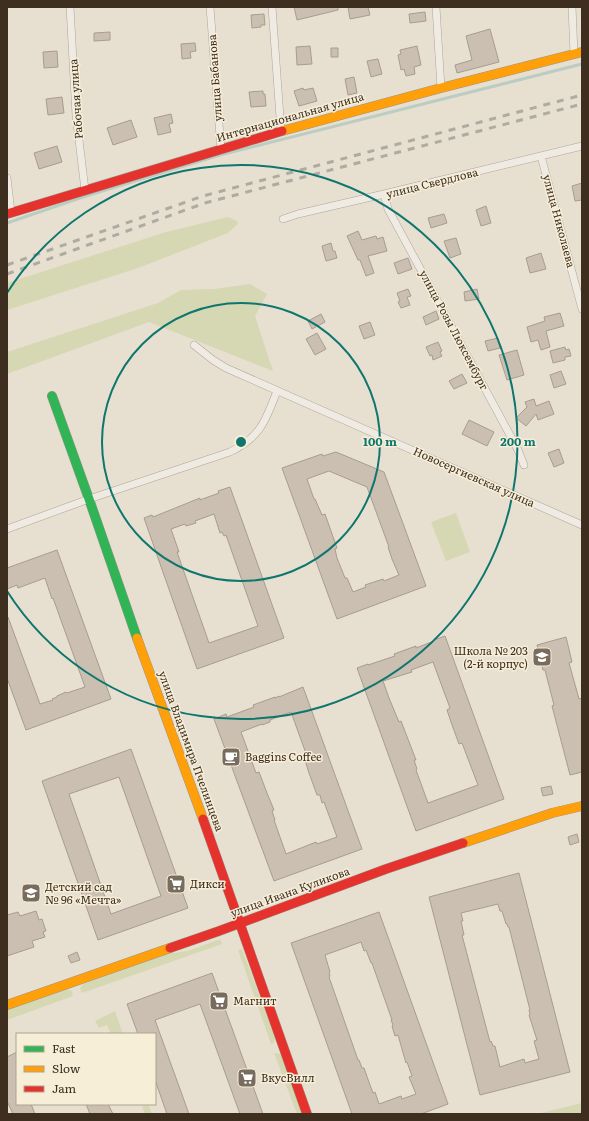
<svg xmlns="http://www.w3.org/2000/svg" width="589" height="1121" font-family="Literata,serif">
<style>
.green{fill:#d6d7b3}
.lines{fill:none;stroke-linecap:round;stroke-linejoin:round}
.stream{stroke:#bcccc2;stroke-width:3}
.building{fill:#cbbfb2;stroke:#a89c90;fill-rule:evenodd}
.street-casing{stroke:#ada599;stroke-width:8}
.fast-casing{stroke:#9c958a;stroke-width:10}
.slow-casing{stroke:#9c958a;stroke-width:10}
.jam-casing{stroke:#9c958a;stroke-width:10}
.street{stroke:#efebe3;stroke-width:7}
.fast{stroke:#30b455;stroke-width:9}
.slow{stroke:#ff9f0a;stroke-width:9}
.jam{stroke:#e5322d;stroke-width:9}
.rail{stroke:#afaaa2;stroke-width:3;stroke-dasharray:7 7;stroke-linecap:butt}
.ring{fill:none;stroke:#0f766e;stroke-width:2}
.labels{text-anchor:middle;stroke-width:3;stroke-linejoin:round;paint-order:stroke}
.street-label{font-size:11px;fill:#3d2e20;stroke:#f7eed8}
.poi-label{font-size:11px;fill:#3d2e20;stroke:#f7eed8;text-anchor:start}
.centre{fill:#0f766e;stroke:#f7eed8;stroke-width:2}
.ring-label{font-size:12px;text-anchor:middle;font-weight:bold;fill:#0f766e;stroke:#f7eed8;stroke-width:3;stroke-linejoin:round;paint-order:stroke}
</style>
<rect width="100%" height="100%" fill="#e7e0d1"/>
<path class="green" d="M228 217 237 221 238 224 228 233 138 268 7 310V283L166 232Z
M250 284 267 294 255 316 267 353 273 371 149 322 7 374V352L158 303 181 290 214 289Z
M456 513 470 552 446 561 431 522Z
M220 939 222 944 82 993 80 988 83 984 166 954 188 951Z
M242 949 275 1038 274 1043 271 1044 238 950Z
M67 989 72 991 73 996 7 1020V1010Z
M115 1011 123 1034H111L107 1025 99 1028 95 1021Z
M274 1053H277L282 1055 302 1114H297Z
M582 1103V1114H537Z
M148 1104 152 1114H145L142 1107Z"/>
<g class="lines">
<path class="stream" d="M7 223 86 196 220 155 582 64"/>
</g>
<path class="building" d="M294 7H338V10L297 20Z
M348 7H368L370 15 350 19Z
M425 12 426 21 410 23 409 14Z
M264 14 265 25H261V27L252 28 251 15Z
M490 29 499 62 457 73 455 65 472 60 466 36Z
M110 32V40L94 41V33Z
M195 43 196 51 190 52 191 58 182 59 181 44Z
M310 46 312 64 297 65 296 47Z
M417 46 421 65 414 67 415 74 406 76 404 69 401 70 398 55 401 54 400 50Z
M331 48H338V57H331Z
M57 51 58 67 44 68 43 52Z
M378 59 382 74 371 77 367 61Z
M354 77 357 93 348 95 345 79Z
M303 88 304 90 313 88 317 101 299 106 294 91Z
M263 91V94H265L266 106 251 107 249 92Z
M62 97 64 113 48 115 46 99Z
M171 114 173 123 169 124 171 132 158 135 154 118Z
M131 120 137 137 113 145 107 128Z
M57 146 62 162 39 169 34 153Z
M582 183V200L575 201 572 186Z
M486 206 491 223 481 226 476 210Z
M444 214 447 223 431 228 428 218Z
M358 231 362 240 376 236 377 239 383 237 387 251 368 256 374 273 366 276 360 260H358L347 236Z
M456 238 461 254 450 258 444 241Z
M331 243 333 251H335L337 258 326 261 322 246Z
M541 253 546 269 530 273 526 258Z
M408 258 412 269 398 274 394 263Z
M408 289 411 296 407 297 410 305 401 308 398 302 400 301 397 293Z
M477 289 479 299 465 301 464 292Z
M436 311 439 319 426 325 423 317Z
M560 313 564 326 546 331 550 347 541 350 538 340 531 342 527 327 545 321 544 317Z
M321 314 325 322 312 329 308 321Z
M370 322 375 335 364 339 359 326Z
M317 333 326 349 315 355 306 339Z
M498 338 500 348 488 351 485 341Z
M438 342 442 351 440 352 442 356 433 360 432 355 430 356 426 347Z
M565 347 566 350 569 349 571 356 565 357V360L553 363 550 351Z
M517 350 524 375 507 380 499 355Z
M561 371 566 384 554 388 550 375Z
M462 374 467 383 454 389 449 381Z
M534 399 536 406 549 401 554 414 538 420 536 414 526 426 516 418 527 407 525 402Z
M469 420 494 432 487 446 462 434Z
M559 449 564 463 554 467 548 453Z
M336 452 384 472 426 586 337 619 282 468 322 454 323 456ZM329 471 367 487 389 547H388L392 559 399 575 384 581 383 579 365 585 366 587 353 592 347 578H345L337 558 335 549 337 548 325 514 322 515 315 499H314L307 479Z
M230 487 284 638 197 669 144 518 152 515 153 517 200 498V500L219 493 218 491ZM214 514 220 533 222 532 224 536 226 535 258 626 209 643 177 552H179L171 529 185 524 186 526 196 523 195 521Z
M57 550 111 699 26 730 7 678V618L8 617 40 704 53 700 52 699 57 697V696L66 692 67 693 85 687 53 598 52 599 45 578 18 588 17 585 7 589V568Z
M445 636 504 799 416 831 357 668 368 664V665L395 656 394 654 416 646V648L434 641V640ZM433 662 450 708 447 710 451 722 459 744 462 743 478 785 428 803 416 770 417 769 414 760H416L401 721 399 722 389 698 383 681 412 672 411 670Z
M566 637 572 662 569 663 579 699 582 698V772L570 775 552 706 554 705 545 670H543L537 645Z
M303 687 362 849 274 881 214 719 226 714 227 717 254 707 253 705 275 697V698L279 696V697ZM291 712 308 759 305 760 309 773 317 795H320L322 803 324 802 337 837 317 844 316 842 286 854 274 820H275L272 811 274 810 267 793 259 772 256 773 241 732 262 724V725L270 722V720Z
M131 749 188 908 98 940 42 781ZM119 777 161 896 111 914 69 794Z
M551 786 553 794 543 796 541 788Z
M577 834 579 842 570 845 568 837Z
M519 873 570 1072 480 1095 429 897ZM498 904 500 911H502L506 924H507L508 927H509L530 1010H529L530 1014 529 1015 537 1040 534 1041 539 1059 525 1063 524 1059 500 1067 495 1046H493L491 1041 490 1042 462 935H464L461 921H463L461 913Z
M36 911 39 920 42 919 46 931 43 932 45 937 32 941 34 947 7 956V915L18 912 20 916Z
M379 912 448 1104 421 1114H352L291 943ZM361 942 364 951 366 950 371 963H372L392 1020H391L393 1025 392 1026 395 1036 398 1035 406 1063 407 1062 412 1076 409 1077 416 1094 402 1099 401 1096 379 1104 375 1092 373 1093 370 1085 364 1068H362L359 1060H358L329 977 330 976 329 973 330 972 325 955Z
M77 952 80 960 71 963 68 956Z
M212 973 263 1114H240L200 1004 155 1020 189 1114H167L155 1080V1034H138L127 1004Z
M17 1052V1104H31L35 1114H13L7 1101V1057Z
M86 1104H108L113 1114H90Z"/>
<g class="lines">
<g class="street-casing">
<path id="street" d="M70 7 76 115 85 190
M210 7 221 149
M272 7 281 131
M436 7 441 88
M572 7 574 54
M541 156 582 309
M7 178 11 212
M384 194 388 209 518 450 524 465
M283 219 298 214 384 194 582 146
M194 345 213 360 226 368 582 525
M7 529 89 499 230 452C260 438 266 420 277 391"/>
</g>
<g class="fast-casing">
<path id="fast" d="M52 396 89 499 137 638"/>
</g>
<g class="slow-casing">
<path id="slow" d="M282 131 441 88 582 52
M137 638 203 819
M463 843 552 813 582 806
M7 1005 170 948"/>
</g>
<g class="jam-casing">
<path id="jam" d="M7 214 282 131
M203 819 307 1114
M170 948 219 931 386 869 463 843"/>
</g>
<use href="#street" class="street"/>
<use href="#fast" class="fast"/>
<use href="#slow" class="slow"/>
<use href="#jam" class="jam"/>
<path class="rail" d="M7 265 203 196 582 95
M7 274 205 203 582 104"/>
</g>
<g class="ring">
<circle cx="241" cy="442" r="139"/>
<path d="M7 293A277 277 0 1 1 7 591"/>
</g>
<defs>
<g id="school-square" transform="scale(1)"><rect x="-9" y="-9" width="18" height="18" rx="4" fill="#786c5e" stroke="#f7eed8"/><path d="M0-5L7-2L0 1L-7-2ZM-4 1L0 2.5L4 1V4Q0 6-4 4Z" fill="#fff"/></g>
<g id="cafe-square" transform="scale(1)"><rect x="-9" y="-9" width="18" height="18" rx="4" fill="#786c5e" stroke="#f7eed8"/><path d="M-5.5-4.5H6V0H3Q3 3.5 0 3.5H-2.5Q-5.5 3.5-5.5 0ZM3-3.2v2h1.7v-2ZM-6 4.5H4V6H-6Z" fill="#fff"/></g>
<g id="supermarket-square" transform="scale(1)"><rect x="-9" y="-9" width="18" height="18" rx="4" fill="#786c5e" stroke="#f7eed8"/><path d="M-6-5.5h2.5l.6 2H6L4.5 2H-2.5L-4.4-4H-6ZM-1.5 3.2a1.3 1.3 0 1 0 .1 0ZM3 3.2a1.3 1.3 0 1 0 .1 0Z" fill="#fff"/></g>
</defs>
<g fill-rule="evenodd">
<use href="#school-square" x="542" y="657"/>
<use href="#cafe-square" x="231" y="757"/>
<use href="#supermarket-square" x="176" y="884"/>
<use href="#school-square" x="31" y="893"/>
<use href="#supermarket-square" x="219" y="1001"/>
<use href="#supermarket-square" x="247" y="1078"/>
</g>
<g class="labels">
<g class="street-label">
<text transform="translate(215 78) rotate(-94)" y="4">улица Бабанова</text>
<text transform="translate(76 99) rotate(-94)" y="4">Рабочая улица</text>
<text transform="translate(290 117) rotate(-16)" y="4">Интернациональная улица</text>
<text transform="translate(432 183) rotate(-14)" y="4">улица Свердлова</text>
<text transform="translate(559 221) rotate(75)" y="4">улица Николаева</text>
<text transform="translate(454 330) rotate(62)" y="4">улица Розы Люксембург</text>
<text transform="translate(474 477) rotate(24)" y="4">Новосергиевская улица</text>
<text transform="translate(191 751) rotate(70)" y="4">улица Владимира Пчелинцева</text>
<text transform="translate(290 892) rotate(-20)" y="4">улица Ивана Куликова</text>
</g>
<g class="poi-label">
<text x="528" y="655" text-anchor="end">Школа № 203<tspan x="528" dy="13">(2-й корпус)</tspan></text>
<text x="245" y="761">Baggins Coffee</text>
<text x="190" y="888">Дикси</text>
<text x="45" y="891">Детский сад<tspan x="45" dy="13">№ 96 «Мечта»</tspan></text>
<text x="233" y="1005">Магнит</text>
<text x="261" y="1082">ВкусВилл</text>
</g>
</g>
<circle cx="241" cy="442" r="6" class="centre"/>
<g class="ring-label">
<text x="380" y="446">100 m</text>
<text x="518" y="446">200 m</text>
</g>
<rect width="589" height="1121" fill="none" stroke="#3d2e20" stroke-width="16"/>
<rect x="16" y="1033" width="140" height="72" fill="#f7eed8" stroke="#ada18e"/>
<rect x="24" y="1046" width="20" height="6" fill="#30b455" stroke="#ada18e"/>
<text x="52" y="1053" font-size="12" fill="#3d2e20">Fast</text>
<rect x="24" y="1066" width="20" height="6" fill="#ff9f0a" stroke="#ada18e"/>
<text x="52" y="1073" font-size="12" fill="#3d2e20">Slow</text>
<rect x="24" y="1086" width="20" height="6" fill="#e5322d" stroke="#ada18e"/>
<text x="52" y="1093" font-size="12" fill="#3d2e20">Jam</text>
</svg>
